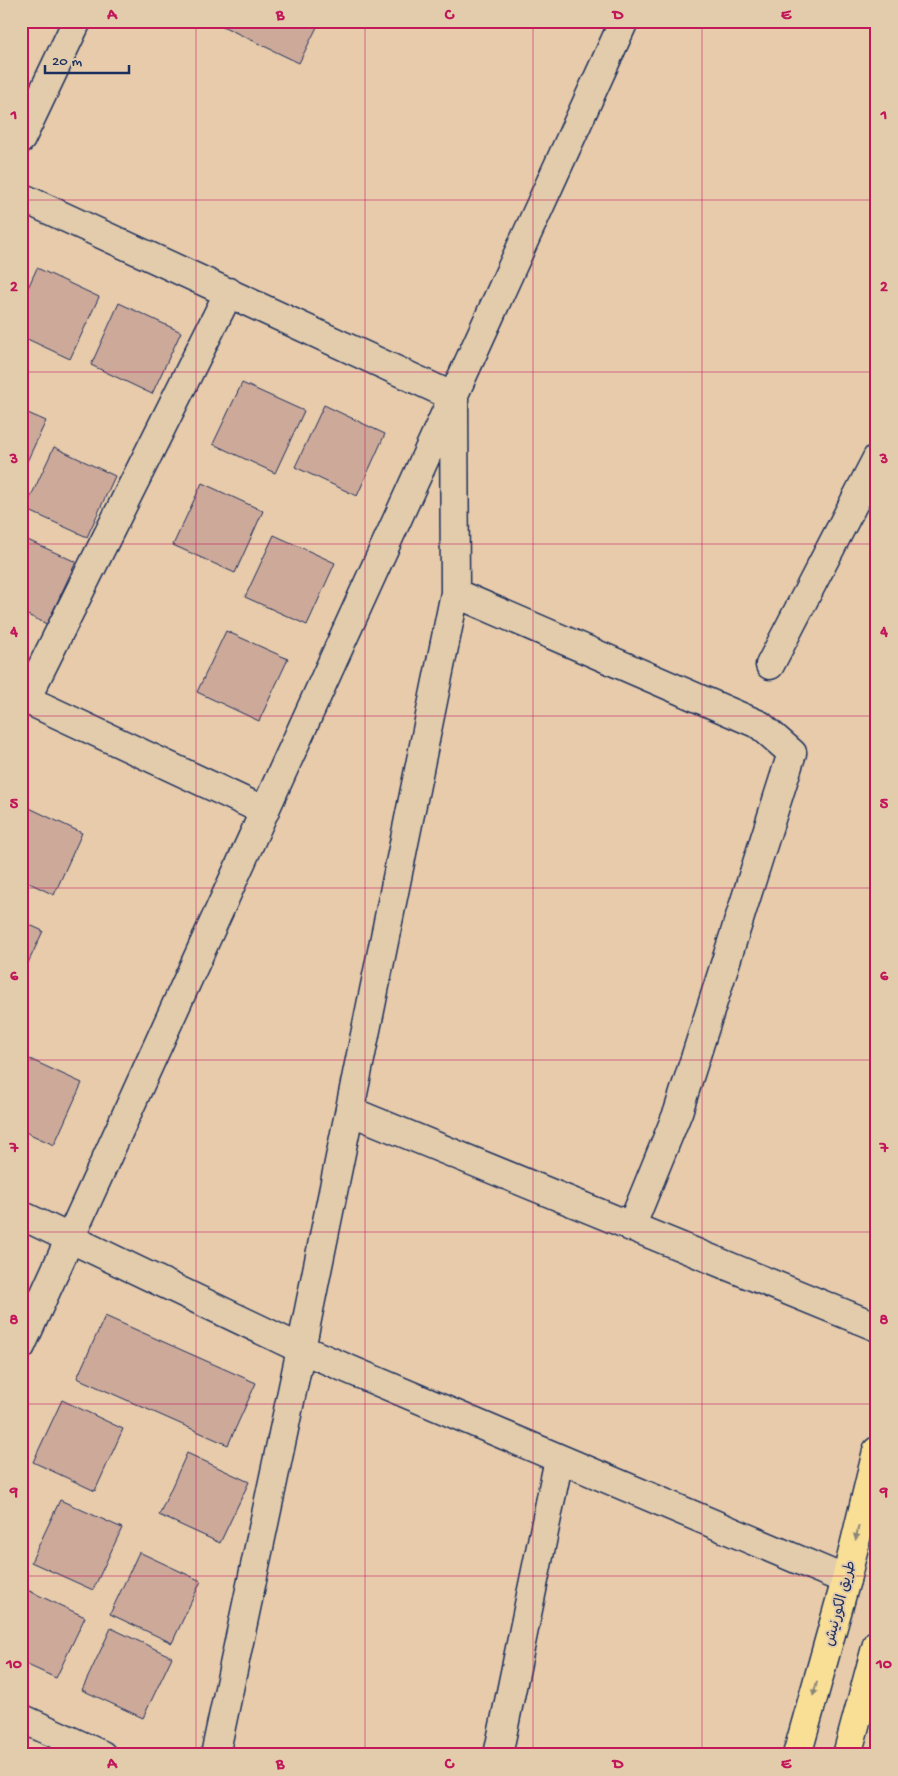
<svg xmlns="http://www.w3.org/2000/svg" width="898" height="1776" font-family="'Gochi Hand','Playpen Sans Arabic',sans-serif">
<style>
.building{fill:#cda99a;stroke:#1b2f5e}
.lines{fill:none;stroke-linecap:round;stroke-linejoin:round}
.minor-casing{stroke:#1b2f5e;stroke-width:31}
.major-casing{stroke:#1b2f5e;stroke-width:31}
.minor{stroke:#e2ccab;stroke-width:28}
.major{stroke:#f9df96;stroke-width:28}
.oneway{fill:#8a877a}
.grid{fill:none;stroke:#c2185b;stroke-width:1;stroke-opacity:0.55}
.labels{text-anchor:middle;stroke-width:4;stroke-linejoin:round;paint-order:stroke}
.street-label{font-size:15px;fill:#1b2f5e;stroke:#e2ccab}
.neatline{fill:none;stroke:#c2185b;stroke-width:2}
.grid-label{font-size:16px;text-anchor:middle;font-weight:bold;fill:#c2185b}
</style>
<rect width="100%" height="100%" fill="#e7cbab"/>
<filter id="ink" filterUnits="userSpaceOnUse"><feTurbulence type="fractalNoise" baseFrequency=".02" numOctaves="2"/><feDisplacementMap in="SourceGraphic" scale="10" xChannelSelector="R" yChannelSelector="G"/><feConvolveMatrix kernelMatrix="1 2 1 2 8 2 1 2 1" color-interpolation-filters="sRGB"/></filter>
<g filter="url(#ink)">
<path class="building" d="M212 21H320L299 63Z
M37 268 99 297 70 359 21 336V303Z
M119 303 181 332 152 394 91 365Z
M242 383 304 411 275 473 213 444Z
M324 405 385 434 357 496 295 467Z
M21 410 46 421 21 474Z
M54 447 115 476 87 537 25 509Z
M202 483 263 511 235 573 173 545Z
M274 535 335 563 307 625 245 597Z
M21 537 76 562 47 624 21 612Z
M226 631 288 659 259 721 197 692Z
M21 804 82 833 54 895 21 879Z
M21 921 43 931 21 978Z
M21 1055 82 1083 54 1145 21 1130Z
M105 1316 256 1383 228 1445 77 1378Z
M62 1400 123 1429 95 1491 33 1462Z
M187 1453 249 1482 220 1543 159 1515Z
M60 1500 122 1528 93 1590 31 1562Z
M139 1552 201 1581 172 1643 110 1614Z
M23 1588 85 1617 56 1678 21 1662Z
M111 1628 172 1657 143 1718 82 1690Z
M21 1747 38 1755H21Z"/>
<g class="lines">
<g class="minor-casing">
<path id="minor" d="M21 139 77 21
M21 197 454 397 455 593 301 1349 215 1755
M455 593 760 725 792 753 678 1112 631 1227
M770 665 877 458
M21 697 265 811
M26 699 229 292
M350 1111 877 1327
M21 1215 301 1349 846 1580
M21 1346 624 21
M21 1718 102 1755
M498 1755 559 1459"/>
</g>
<g class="major-casing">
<path id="major" d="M797 1755 846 1580 877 1451
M847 1755 877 1644"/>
</g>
<use href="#minor" class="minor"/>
<use href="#major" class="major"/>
</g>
<defs><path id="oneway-solid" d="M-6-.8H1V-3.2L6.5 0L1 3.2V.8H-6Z" transform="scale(1.25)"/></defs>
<g class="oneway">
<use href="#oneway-solid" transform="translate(857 1533) rotate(103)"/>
<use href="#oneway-solid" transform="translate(815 1689) rotate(106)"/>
</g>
</g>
<path class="grid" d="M196 21V1755M365 21V1755M533 21V1755M702 21V1755M21 200H877M21 372H877M21 544H877M21 716H877M21 888H877M21 1060H877M21 1232H877M21 1404H877M21 1576H877"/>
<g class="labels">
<g class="street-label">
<text transform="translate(839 1603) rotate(-75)" y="5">طريق الكورنيش</text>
</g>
</g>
<rect width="898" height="1776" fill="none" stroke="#e2ccab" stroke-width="55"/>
<path d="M45 65v8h84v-8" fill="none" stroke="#1b2f5e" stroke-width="2.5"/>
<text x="52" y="65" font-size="15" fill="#1b2f5e" stroke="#e2ccab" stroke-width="4" paint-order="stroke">20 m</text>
<rect x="28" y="28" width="842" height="1720" class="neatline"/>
<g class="grid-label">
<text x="112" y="19">A</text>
<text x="280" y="19">B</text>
<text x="449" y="19">C</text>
<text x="618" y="19">D</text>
<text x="786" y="19">E</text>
<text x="14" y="119">1</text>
<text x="884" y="119">1</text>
<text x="14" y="291">2</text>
<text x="884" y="291">2</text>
<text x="14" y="463">3</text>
<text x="884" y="463">3</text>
<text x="14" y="636">4</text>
<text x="884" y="636">4</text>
<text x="14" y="808">5</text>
<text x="884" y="808">5</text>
<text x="14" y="980">6</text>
<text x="884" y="980">6</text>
<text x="14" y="1152">7</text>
<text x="884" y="1152">7</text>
<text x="14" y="1324">8</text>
<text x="884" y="1324">8</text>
<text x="14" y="1496">9</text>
<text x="884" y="1496">9</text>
<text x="14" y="1668">10</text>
<text x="884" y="1668">10</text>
<text x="112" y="1768">A</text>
<text x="280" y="1768">B</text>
<text x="449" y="1768">C</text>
<text x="618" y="1768">D</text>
<text x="786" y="1768">E</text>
</g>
</svg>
